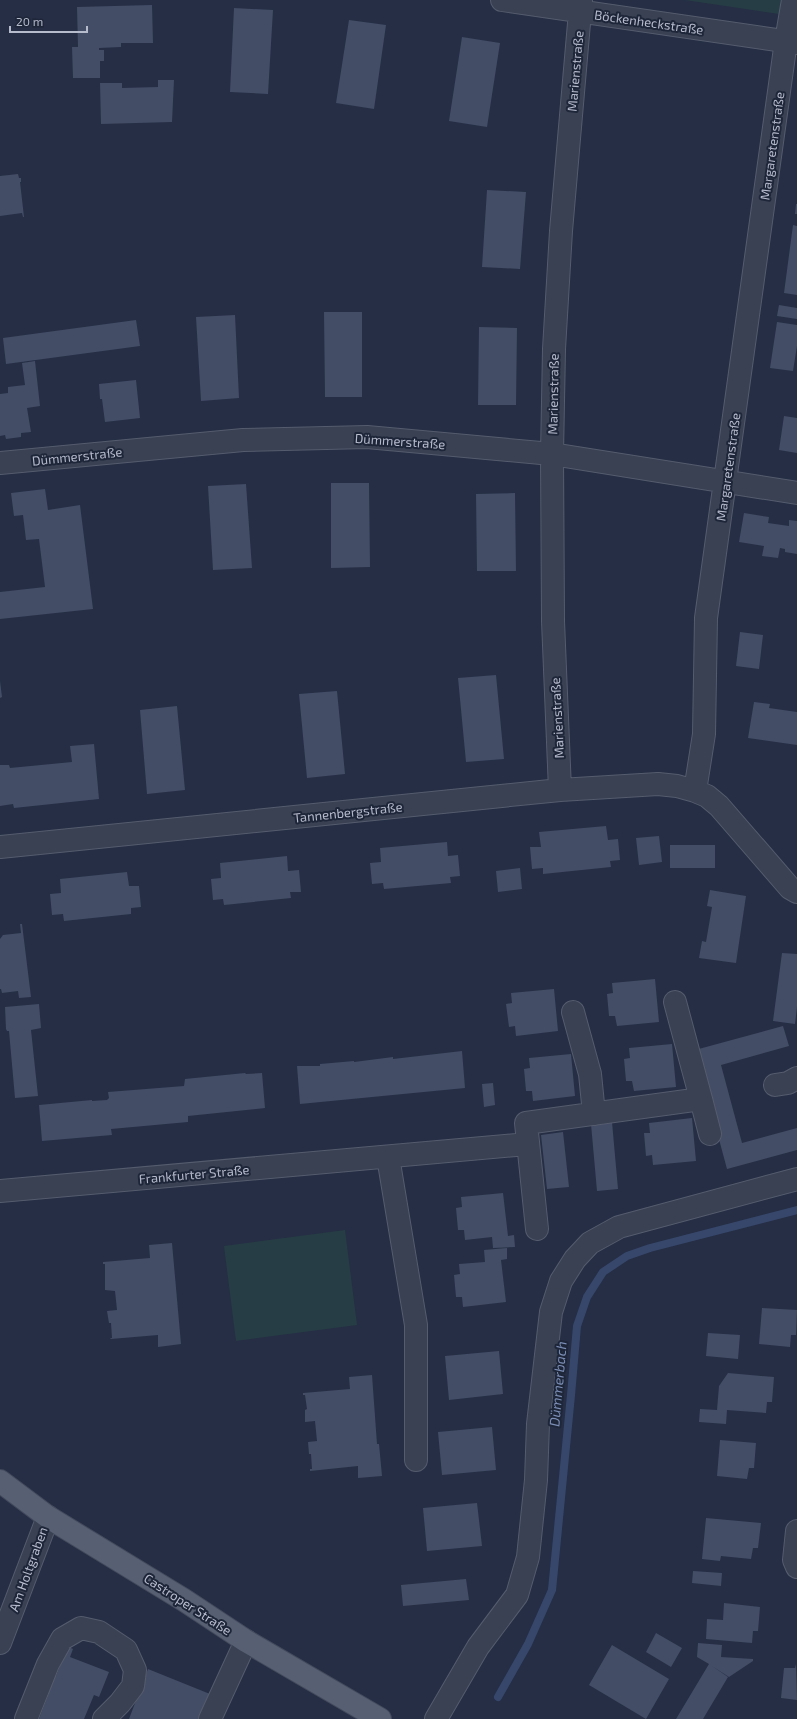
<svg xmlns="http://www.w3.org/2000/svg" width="797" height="1719" font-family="'Exo 2',sans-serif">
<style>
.green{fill:#273d45}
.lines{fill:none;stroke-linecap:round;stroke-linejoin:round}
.stream{stroke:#37476c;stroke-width:8}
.building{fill:#434d66}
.minor-casing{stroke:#555c6e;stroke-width:24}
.major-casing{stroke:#434a5d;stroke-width:24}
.minor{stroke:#394153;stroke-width:22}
.major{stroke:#576073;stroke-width:22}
.labels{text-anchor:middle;stroke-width:4;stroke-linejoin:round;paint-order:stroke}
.street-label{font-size:13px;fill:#b7bccd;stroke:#1e2639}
.water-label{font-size:14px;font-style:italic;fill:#7c8eb6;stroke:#1e2639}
</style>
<rect width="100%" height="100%" fill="#252e44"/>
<path class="green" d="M685 0H781L779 14Z
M345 1230 357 1325 236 1341 224 1246Z"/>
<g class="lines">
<path class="stream" d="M498 1697 528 1644 552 1590 571 1395 577 1326 587 1297 603 1272 627 1256 650 1248 797 1210"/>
</g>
<path class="building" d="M152 5 153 43H121V47L99 48V50H104V61H100V78H73L72 47H78L77 7Z
M234 8 273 10 268 94 230 92Z
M349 20 386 25 374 109 336 103Z
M462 37 500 43 487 127 449 121Z
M158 80H174L172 122 101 124 100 83H122V88L158 87Z
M18 174 19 178H21V182H20L24 217H23L22 213 0 216V176Z
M487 190 526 192 520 269 482 267Z
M796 204H797V214H795Z
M793 225 797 226V295L784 293Z
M779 305 797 308V319L777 316Z
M324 312H362V397H325Z
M235 315 239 398 201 401 196 317Z
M136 320 140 346 6 364 3 338Z
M777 322 797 325V346L793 371 770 368Z
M479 327 517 328 516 405H478Z
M35 361 40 406 27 408 31 432 21 433V437L6 439 5 435 0 436V394L8 393V387L25 385 22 363Z
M136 380 140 418 105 422 102 399H100L99 384Z
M784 416 797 418V453L779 450Z
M331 483H369L370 567 331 568Z
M246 484 252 568 213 570 208 486Z
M45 489 48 510 80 505 93 609 0 619V592L45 587 39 539 26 540 23 515 14 516 11 493Z
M515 493 516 571H477L476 494Z
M744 513 769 517 768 523 789 526V520L797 521V554L785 552V549L780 548 778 558 762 556 764 546 739 542Z
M740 632 763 635 759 669 736 666Z
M496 675 504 759 466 762 458 678Z
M0 681 2 697 0 698Z
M337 691 345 774 307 778 299 694Z
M754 702 770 704 769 708 797 712V745L748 738Z
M177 706 185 790 147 794 140 710Z
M94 744 99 799 14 808 13 804 0 806V765H9L10 768 72 762 70 746Z
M606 826 608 840 618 839 620 860 610 861 611 867 543 874V868L532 869 530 847H541L539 832Z
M659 836 662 862 639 865 636 838Z
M447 842 448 856 458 855 460 876 450 877 451 883 384 889 383 883 372 884 370 863 381 862 380 848Z
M670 845H715V868H670Z
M287 856 288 871 299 870 301 892H290L291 898 224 905 223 899 213 900 211 879 221 878 220 863Z
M520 868 522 889 498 892 496 871Z
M127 872 129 886H139L141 907 131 908V914L64 921 63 914 52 915 50 894 61 893 60 879Z
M710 890 746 896 736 963 699 958 702 941 706 942 712 907 707 906Z
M20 924H22L31 997 19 998 18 991 2 993 1 989H0V939L3 935 21 933Z
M782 953 797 954V1007L795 1024 773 1021Z
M655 979 659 1022 617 1026 615 1016H609L607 994 613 993 612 983Z
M554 989 558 1031 516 1036 515 1026 509 1027 506 1004 512 1003 511 993Z
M39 1004 41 1028 31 1030 38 1096 15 1098 9 1031H7L6 1029 5 1007Z
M783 1026 789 1046 721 1065 742 1143 797 1128V1150L727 1169 695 1050Z
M672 1044 676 1087 634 1091 632 1081H626L624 1059 630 1058 629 1048Z
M462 1051 465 1088 300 1104 297 1066H320V1064L354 1061V1062L393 1057V1059Z
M571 1054 575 1096 533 1101 532 1091H526L524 1069 530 1068 529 1058Z
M245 1073 246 1074 262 1073 265 1108 188 1116V1122L111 1129 112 1135 42 1141 39 1105 92 1100V1101L107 1100 109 1098 108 1092 184 1086 185 1079Z
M493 1083 495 1105 484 1107 482 1084Z
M692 1118 696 1161 653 1165 652 1155 646 1156 644 1133H650L649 1123Z
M612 1122 618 1189 597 1191 591 1124Z
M563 1132 569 1187 547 1189 541 1135Z
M503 1193 508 1236 514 1235 515 1247 493 1248 492 1237 465 1240 464 1230H458L456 1208 462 1207 461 1197Z
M172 1243 181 1344 158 1347V1335L111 1339 110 1338H112L111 1323H109L107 1311 117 1310 115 1291 105 1290V1264H103V1262L150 1258 149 1245Z
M507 1248V1259L501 1260 506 1302 463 1307 462 1297H456L454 1275 460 1274 459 1264 485 1262 484 1250Z
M762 1308 797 1310 796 1335H791L790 1347 759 1344Z
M708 1333 740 1335 738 1359 706 1356Z
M499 1351 503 1394 449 1400 445 1356Z
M728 1373 774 1377 772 1402H767L766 1413 727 1410 726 1424 699 1422 700 1409 717 1410 719 1386Z
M372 1375 377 1444H379L382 1476 358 1478V1466L310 1471V1469H312L311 1454H309L308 1442 317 1441 315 1421 305 1422V1410L307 1409 305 1395H303V1393L350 1389 349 1377Z
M492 1427 496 1470 442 1475 438 1432Z
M720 1440 756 1443 754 1468H749L747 1479 717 1476Z
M477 1503 482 1546 427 1551 423 1508Z
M706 1518 761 1523 758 1548H753L751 1559 721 1556 720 1561 702 1559Z
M693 1571 722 1573 721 1586 692 1583Z
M466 1579 469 1600 403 1606 401 1585Z
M724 1603 760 1607 758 1631H753L752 1643 706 1639 707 1619 723 1620Z
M656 1633 682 1648 671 1667 646 1652Z
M698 1643 722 1645 721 1657 753 1659V1661L729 1677 712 1666 728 1677 703 1719H676L709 1664 697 1657Z
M65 1645 73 1649 70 1657 109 1672 99 1697 94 1695 84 1719H39L49 1693 46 1692 53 1675 56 1676 65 1654Z
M612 1645 669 1679 646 1719 589 1685Z
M796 1664 797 1700 781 1698 784 1668H795Z
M148 1669 210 1694 200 1719H129Z"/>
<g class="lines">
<g class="minor-casing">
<path id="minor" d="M502 0 797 43
M0 463 243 440 367 437 552 454 797 493
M560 790 553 621 552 454 554 349 561 231 581 0
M695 791 704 734 706 618 786 41 793 0
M0 847 560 790 658 784 677 786 695 791 707 796 719 806 790 888 797 892
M573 1012 590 1074 594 1114
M775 1085 788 1083 797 1078
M701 1099 710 1134
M388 1157 416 1325V1460
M0 1191 527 1144
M537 1229 526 1123 701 1099 675 1002
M797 1531 794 1560 797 1567
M0 1643 48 1517
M26 1719 48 1664 62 1639 81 1628 99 1632 126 1650 135 1670 133 1686 120 1703 104 1719
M210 1719 246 1641
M436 1719 478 1647 517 1595 528 1557 536 1480 538 1424 551 1312 561 1281 575 1259 590 1243 619 1227 797 1179"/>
</g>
<g class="major-casing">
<path id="major" d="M0 1481 48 1517 184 1600 246 1641 380 1719"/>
</g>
<use href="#minor" class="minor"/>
<use href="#major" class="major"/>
</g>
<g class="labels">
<g class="street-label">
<text transform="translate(649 22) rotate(8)" y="5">Böckenheckstraße</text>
<text transform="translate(575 71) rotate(-85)" y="5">Marienstraße</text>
<text transform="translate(772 146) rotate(-82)" y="5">Margaretenstraße</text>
<text transform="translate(553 394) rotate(-89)" y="5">Marienstraße</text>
<text transform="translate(400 441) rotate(4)" y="5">Dümmerstraße</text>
<text transform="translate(77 456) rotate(-6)" y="5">Dümmerstraße</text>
<text transform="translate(728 467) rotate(-82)" y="5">Margaretenstraße</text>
<text transform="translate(557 718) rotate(-93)" y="5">Marienstraße</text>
<text transform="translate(348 812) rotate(-6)" y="5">Tannenbergstraße</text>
<text transform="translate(194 1174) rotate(-5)" y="5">Frankfurter Straße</text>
<text transform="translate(28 1569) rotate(-70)" y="5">Am Holtgraben</text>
<text transform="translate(188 1604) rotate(33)" y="5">Castroper Straße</text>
</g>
<g class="water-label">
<text transform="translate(558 1384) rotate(-85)" y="5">Dümmerbach</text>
</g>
</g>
<path d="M10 26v6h77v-6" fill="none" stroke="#b7bccd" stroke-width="2"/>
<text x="16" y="26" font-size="12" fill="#b7bccd" stroke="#1e2639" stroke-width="3" paint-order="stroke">20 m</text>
</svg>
